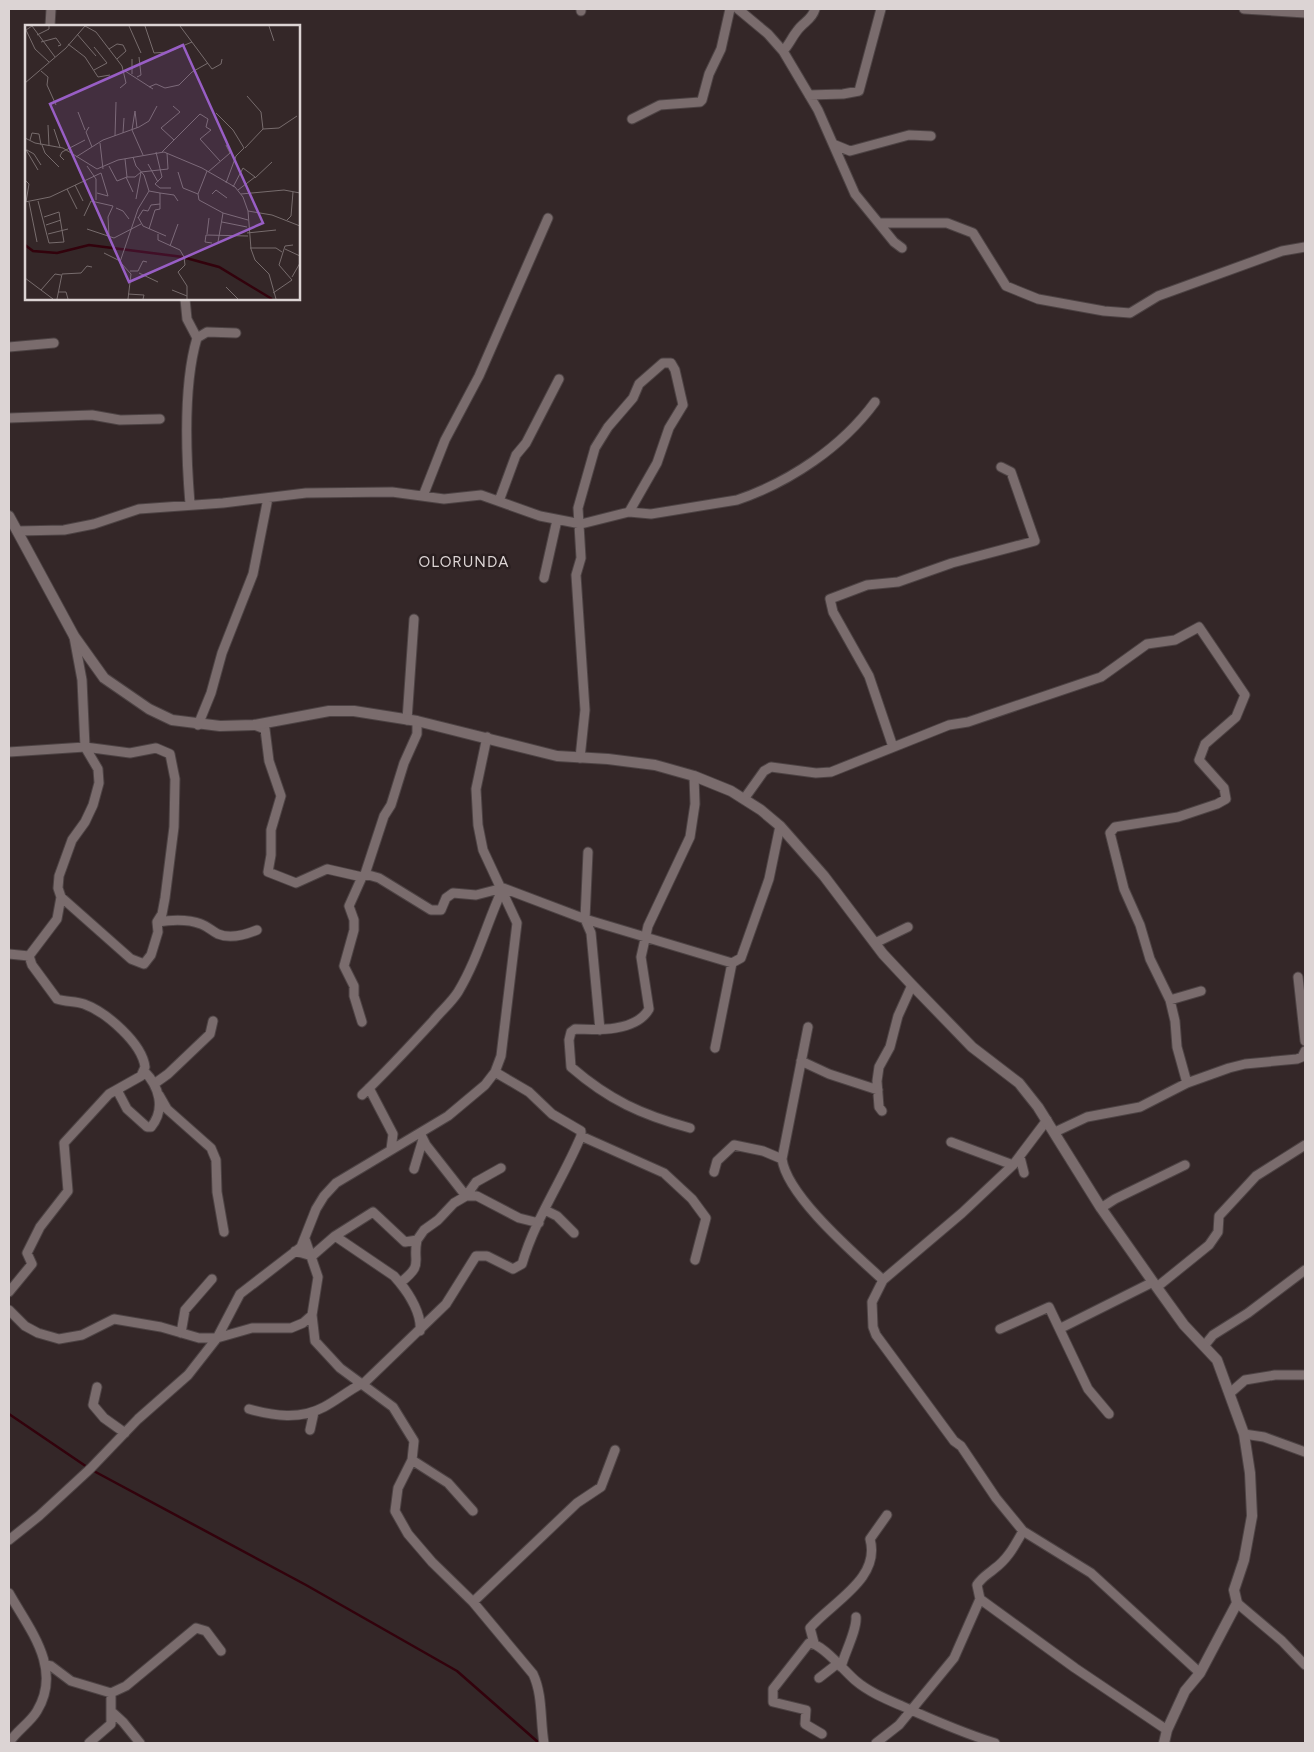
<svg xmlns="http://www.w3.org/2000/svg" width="1314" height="1752" font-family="Figtree,sans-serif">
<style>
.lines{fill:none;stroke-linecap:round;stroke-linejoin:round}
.stream{stroke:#32020c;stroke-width:2.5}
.minor-casing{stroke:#4d4344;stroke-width:11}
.tertiary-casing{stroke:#4d4344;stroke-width:12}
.minor{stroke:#7a6c6d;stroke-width:9}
.tertiary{stroke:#7a6c6d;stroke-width:10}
.labels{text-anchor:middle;stroke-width:5;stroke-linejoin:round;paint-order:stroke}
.quarter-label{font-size:15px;letter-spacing:1px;fill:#dcd4d4;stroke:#291e1f}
.inset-river{fill:none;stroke:#32020c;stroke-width:2.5}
.inset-road{fill:none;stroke:#776c6d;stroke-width:1}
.view{fill:#985ec5;fill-opacity:0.15;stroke:#985ec5;stroke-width:2.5}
.inset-edge{fill:none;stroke:#dcd4d4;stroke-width:2.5}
</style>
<rect width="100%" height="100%" fill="#342728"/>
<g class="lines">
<path class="stream" d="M9 1414 90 1469 306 1585 457 1671 539 1743"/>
<g class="minor-casing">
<path id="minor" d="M738 9 768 34 783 51 818 110 855 194 894 242 902 248
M1244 9 1305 13
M581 11V9
M50 26 51 9
M783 51C789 45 792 37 797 31 803 22 812 20 815 9
M809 95 843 94 859 91 881 9
M632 119 660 105 700 102 702 100 709 74 721 49 730 9
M833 144 850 151 909 135 931 136
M879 223H947L973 233 1006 286 1038 299 1104 311 1130 313 1158 296 1282 251 1305 247
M185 299 187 319 197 338
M9 347 54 343
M9 418 92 415 120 420 160 419
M423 496 445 440 479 376 548 218
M499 501 516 455 526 443 559 379
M190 504C186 455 183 385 197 338L207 332 236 333
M17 531 64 530 94 524 139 509 223 503 306 493 392 492 444 499 481 495 540 516 581 524 629 512 651 514 737 500C790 482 842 447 875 402
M544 578 557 520
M407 720 414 619
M417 721V734L404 763 391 805 384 816 365 874 379 878 431 910H441L446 898 453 893 476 895 503 888 585 919 732 963 741 958 769 879 780 826
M198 725 211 693 222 653 253 574 268 498
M254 725 265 729 269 761 281 796 271 830V855L268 872 296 883 327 869 362 877 365 874
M893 747 869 676 833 612 830 599 867 585 898 582 952 563 1035 541 1011 472 1001 467
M9 752 85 747 130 753 156 748 170 754 175 779 174 827 165 898 162 914 157 922 158 932 151 955 144 964 131 959 61 897
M580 758 585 710 576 575 581 558 578 508 595 448 608 427 633 398 639 384 663 363H671L675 370 683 405 669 428 657 463 629 512
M744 799 764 771 771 767 816 773 831 772 949 725 968 722 1101 677 1147 644 1175 640 1199 627 1245 695 1236 717 1205 744 1199 760 1224 788 1226 799 1217 804 1178 817 1115 827 1110 833 1124 889 1140 925 1150 959 1170 1000 1175 1021 1177 1047 1187 1083
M588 852 585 919 591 933 600 1030
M362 877 349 906 354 920V930L344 966 354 986V996L362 1022
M157 922C170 920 188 919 201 924 207 926 212 931 218 934 230 939 245 935 257 930
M875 943 908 927
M9 954 29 956 57 919 61 897 58 888 59 876 72 840 85 822 93 805 99 783 98 769 85 747 82 680 74 637
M1298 977 1305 1041
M1170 1000 1201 991
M808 1027 782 1159C787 1196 855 1254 883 1280
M715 1048 732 963
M801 1061 829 1074 878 1090
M154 1084 168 1074 210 1034 213 1021
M369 1088 393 1134 391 1149
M117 1090 127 1109 147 1127H151C166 1109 159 1086 144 1071
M159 1095 167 1109 211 1148 216 1160 217 1192 224 1232
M362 1095C387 1071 410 1046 433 1021 441 1011 451 1003 458 992 478 959 487 922 503 888
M882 1111 879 1107 877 1081 879 1067 890 1047 898 1016 912 985
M1047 1120 1013 1165 962 1213 883 1280 872 1302 873 1327 876 1335 954 1441 961 1446 996 1498 1023 1531 1091 1573 1200 1673
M690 1128C642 1115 609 1100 571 1067L569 1040 571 1032 575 1029C597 1030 636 1032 649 1009L641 957 648 926 690 837 695 804 694 776
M1055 1132 1087 1117 1140 1107 1187 1083 1229 1068 1245 1064 1297 1059 1302 1057 1305 1051
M420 1133 426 1145 466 1196 476 1182 501 1168
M581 1136 664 1173 692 1199 706 1218 695 1260
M951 1142 1013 1165
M1020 1157 1024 1173
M414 1169 423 1139
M714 1172 717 1161 734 1145 763 1151 782 1159
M1101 1208 1115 1199 1185 1165
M545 1210 557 1216 574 1233
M335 1236 394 1276 400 1283C425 1263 412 1264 417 1240
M305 1239 318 1277 312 1315 315 1341 340 1368 393 1407 414 1441 412 1460 398 1488 395 1511 408 1534 432 1562 473 1602 533 1674C543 1695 540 1720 544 1743
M295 1251 312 1256 335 1236 373 1212 405 1242 417 1240 424 1230 438 1220 454 1203 466 1196H477L519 1218 539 1223
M400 1283C410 1295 422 1315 420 1331
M1157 1287 1209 1245 1218 1232 1219 1216 1256 1176 1305 1145
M9 1292 32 1264 27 1253 40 1227 68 1191 64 1143 109 1094 141 1076 145 1067C142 1043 106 1012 84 1004 75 1001 66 1002 57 999L32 965 29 956
M9 1310 25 1326 38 1333 59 1339 82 1335 114 1319 161 1327 199 1338H217L252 1328H291L303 1323 312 1315
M1061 1328 1153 1282
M1000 1329 1049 1307 1088 1389 1109 1414
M181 1333 185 1310 212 1279
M1204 1346 1213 1335 1248 1313 1305 1270
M362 1385 446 1304 476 1256H487L513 1269 522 1264C535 1219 563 1179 581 1136V1131L552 1114 529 1092 495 1072
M97 1387 93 1405 104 1418 125 1433
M1230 1393 1245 1380 1275 1375H1305
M249 1409C274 1416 300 1420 324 1407 337 1400 348 1391 361 1384
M310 1430 314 1412
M1244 1434 1264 1437 1305 1452
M412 1460 448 1483 473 1511
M9 1540 39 1516 90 1469 138 1419 188 1375 217 1338 240 1294 301 1247 316 1209 324 1196 336 1183 448 1116 485 1085 495 1072 501 1056 517 923 483 850 478 825 476 789 487 737
M9 1593C29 1629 63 1668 37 1711 30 1723 16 1731 9 1743
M980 1599 1075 1668 1167 1730
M473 1602 577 1503 601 1487 615 1450
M1237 1603 1282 1641 1305 1665
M814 1643 810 1628C832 1602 881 1579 870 1539L887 1515
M46 1665 51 1666 71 1681 111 1693 126 1686 196 1628 206 1631 221 1651
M841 1667C845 1652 857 1630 856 1617
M819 1678 837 1664
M111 1711 123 1722 140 1743
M822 1734 805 1724 806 1710 773 1702V1689L809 1643C822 1643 845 1672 856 1681 869 1692 886 1699 902 1706 933 1720 963 1733 995 1743
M89 1743 111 1724V1693
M876 1743 899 1725 954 1658 980 1599 977 1585C982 1577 987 1575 994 1569 1008 1559 1015 1545 1023 1531"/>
</g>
<g class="tertiary-casing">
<path id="tertiary" d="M9 516 74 636 104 678 149 709 172 720 220 726 254 725 329 711H354L417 721 557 756 608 759 655 765 694 776 731 791 761 810 780 826 824 876 883 954 912 985 972 1047 1019 1083 1038 1107 1101 1208 1153 1282 1184 1325 1217 1360 1244 1434 1250 1473 1252 1516 1244 1560 1234 1590 1237 1603 1200 1673 1185 1691 1167 1730 1164 1743"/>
</g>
<use href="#minor" class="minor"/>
<use href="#tertiary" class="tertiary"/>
</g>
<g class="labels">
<g class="quarter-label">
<text x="464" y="567">OLORUNDA</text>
</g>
</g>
<g transform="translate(25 25)">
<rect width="275" height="275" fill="#342728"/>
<path class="inset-river" d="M0 220 8 226 32 228 64 220 158 232M161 233 194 242 247 274"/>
<path class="inset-road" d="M7 1 1 5 10 24 24 37M7 1 30 32M60 1 71 7 97 41 101 58 95 63M104 1 116 28M120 1 129 28 143 27 167 17M155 1 187 44 196 39 197 34M244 1 249 16M52 9 71 31M12 10 24 4V1M16 17 31 13 36 20 33 21M43 19 60 32 73 52 85 50M84 24 92 19 98 20 101 26 92 34M69 45 82 38 69 22M16 46 23 52 22 60 31 80M100 46 128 64M107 49V34M112 52 116 50 114 32M0 58 41 23 60 1M124 62 131 59 140 63 154 60 167 47 183 38M222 71 236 87 238 104 254 103 272 91M148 81 155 87 136 103 149 115M53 87 60 105M191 88 208 105 219 123 211 131 201 158M23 100 24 121M64 102 61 107 67 122M112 103 110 86 107 105 118 130M29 104 35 122M98 108 99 93M90 111 91 77M0 113 10 118 38 123 72 144 93 135 139 127 177 143 210 162 218 172 223 186 226 224 230 235 244 249 251 274M5 115 7 108 14 109 16 120M75 118 78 144M17 120 20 128 34 142M0 123 13 145M220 123 238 104M2 125 9 129 16 140M131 127 137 152 130 159 135 163H146M137 127 175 89 183 94 181 102 186 105 175 114 195 136M51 132 78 115 114 102 124 96 132 81M100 134 102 152H110L116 147 143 144 142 128M39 135 35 131 37 127 60 115M123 139 133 157M62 141 71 154V175M84 141 92 156 102 152M182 146 173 169 174 175 198 188 223 195M153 147 158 163 173 169M183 147 205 128 201 120M101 152 108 167M230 153 247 137M0 155 4 159 1 177M50 160 58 176M208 162 218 143 230 152 213 165M42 164 52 184M124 166 135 168V184L130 185 124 204M135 168 149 170 153 176M187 169 191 165 202 173M216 169 259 165 275 168M111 174 116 147M13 176 24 218 39 217 34 187 19 192M0 177 25 172 76 148 83 171 72 168M4 177 12 217M91 183 98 186 104 194M223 186 247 190 275 201M59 191 66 176 88 181 83 192 84 211M113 192 118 201 141 211M113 193 118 185 123 186 126 180 135 179M262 195 266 191 268 167M197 197 222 202M21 200 36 195M62 204 89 213 116 199M222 208 251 205M23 209 43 204M133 209V215L155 225 159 232 160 240 153 247 162 261V274M182 209 184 193M193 217 198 188M187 218 180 217 181 210 223 211M145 221 153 199M225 223H251L257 227M260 224 275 231M79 228 95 236M105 246H113L118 236 122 237M114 248 133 257M267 252 275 238M0 253 28 274M201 262 213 274M16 265 30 249 36 250M147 265 162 271M33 267H41L43 274M248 268 267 255 254 240 260 221 268 220M103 269 119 270 118 274M32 274 37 249 56 248 62 241 67 242M103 274 106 249 95 237 113 184 124 166 119 150 111 141 108 132"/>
<path class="view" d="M158 20 238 198 104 257 25 79Z"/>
<rect width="275" height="275" class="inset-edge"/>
</g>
<rect width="1314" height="1752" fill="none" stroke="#dcd4d4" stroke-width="20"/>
</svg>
